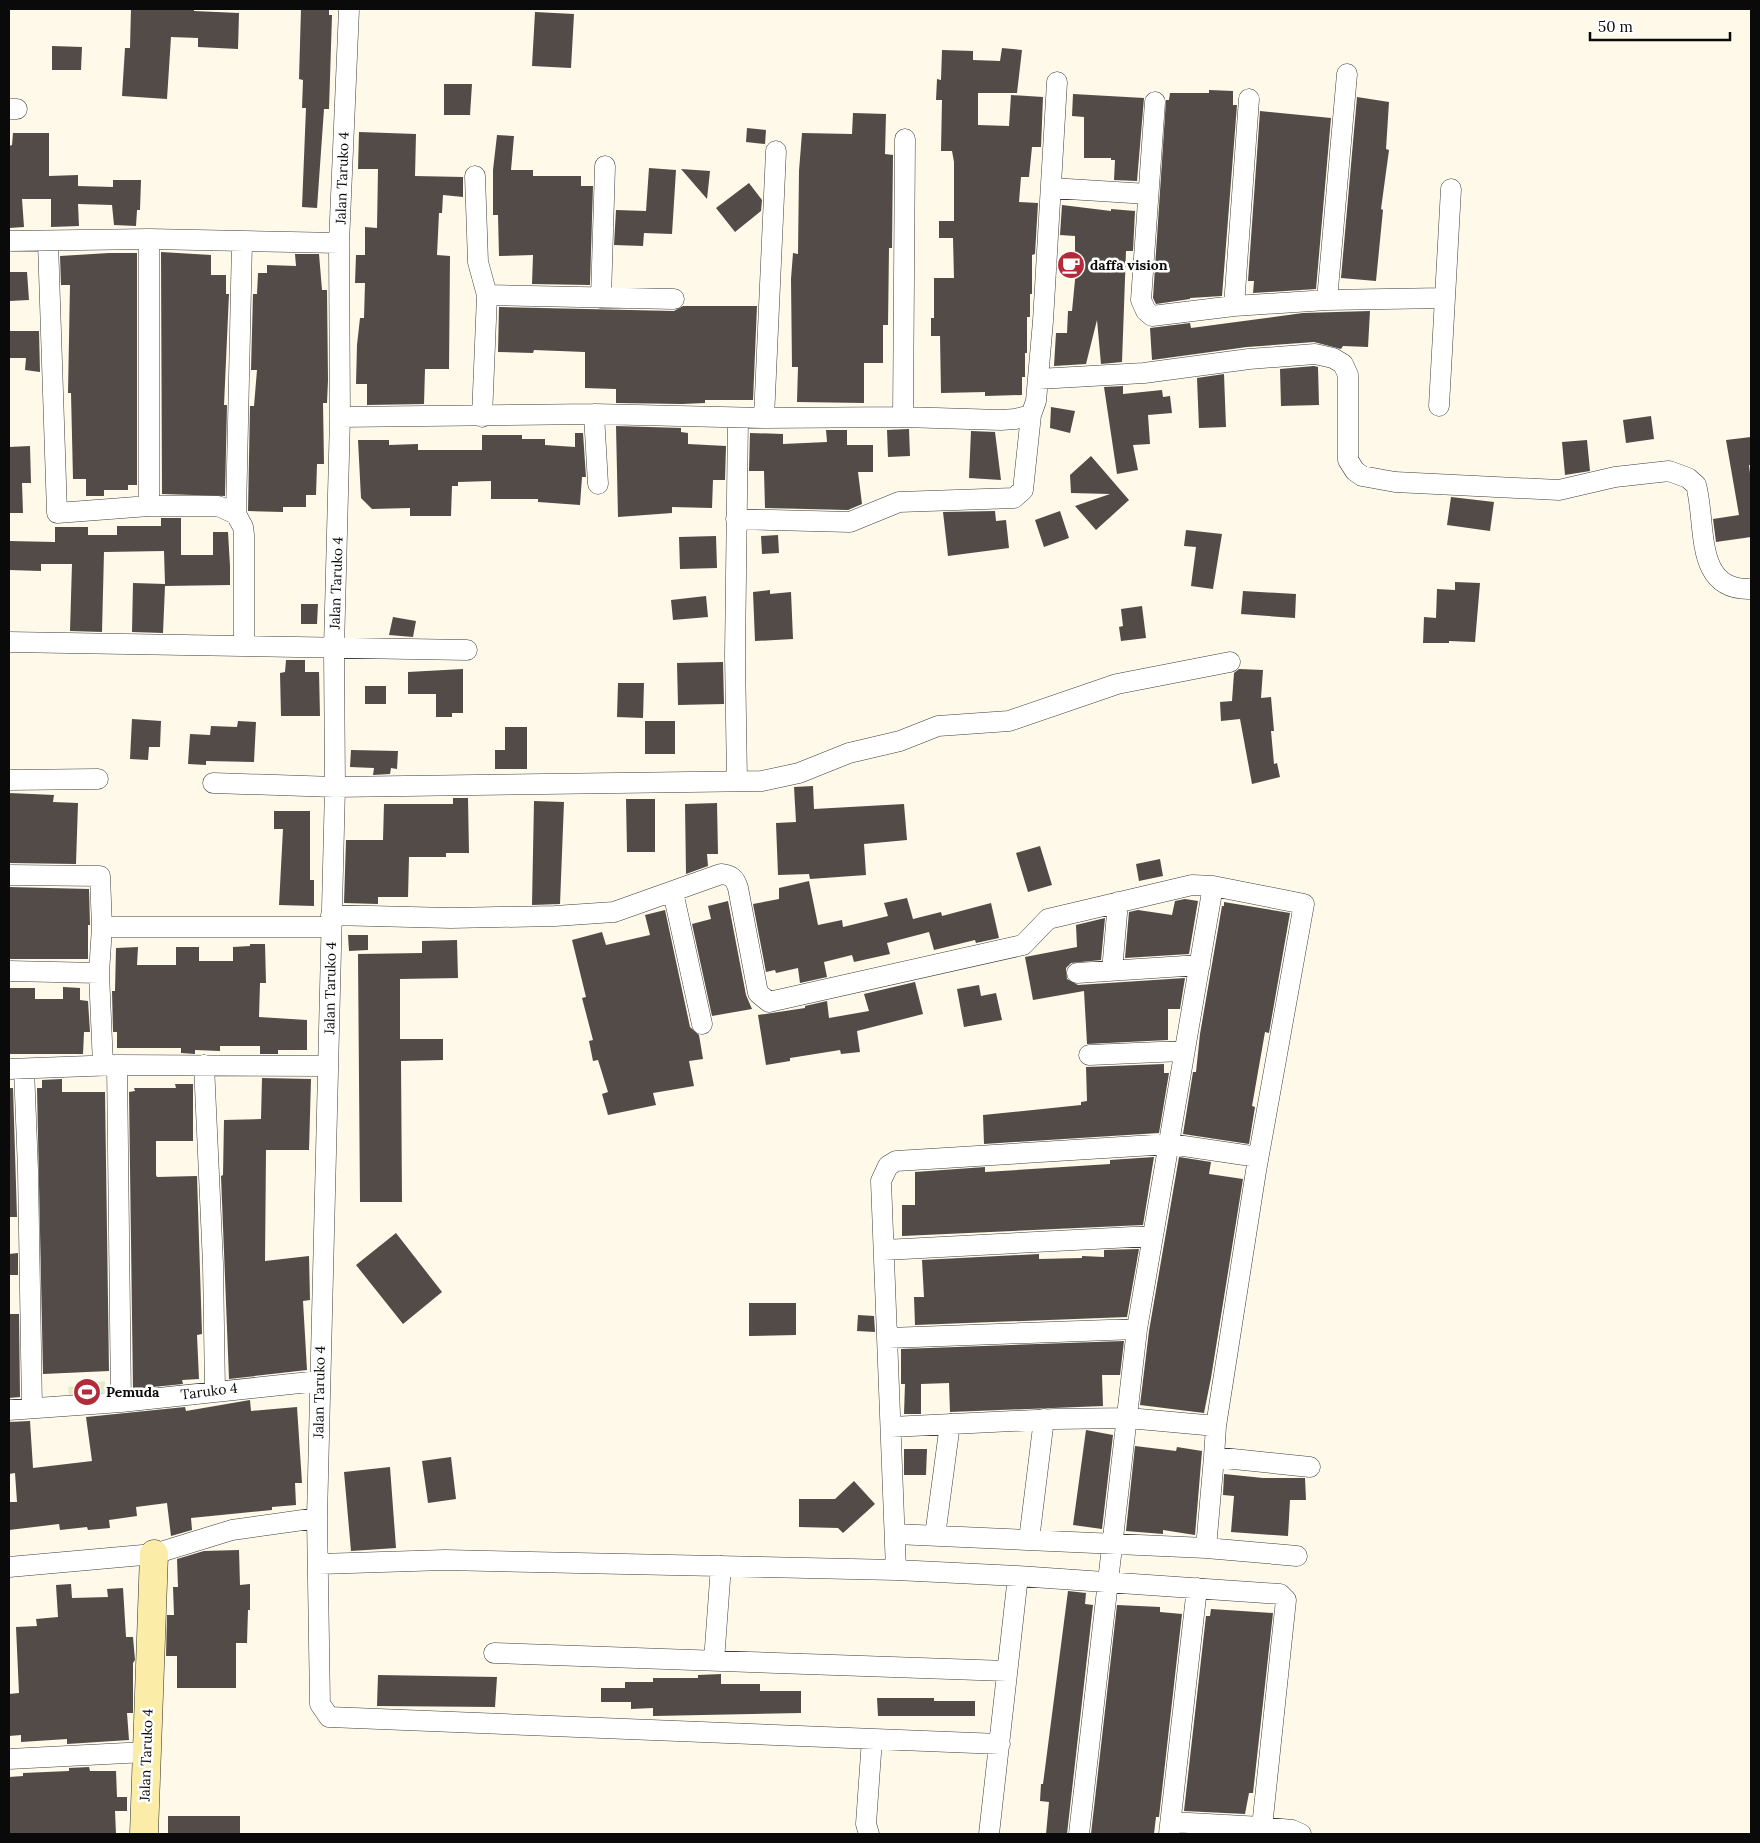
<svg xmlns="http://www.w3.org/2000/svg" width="1760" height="1843" font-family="Lora,serif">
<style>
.pitch{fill:#e2edc7}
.building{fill:#524b47}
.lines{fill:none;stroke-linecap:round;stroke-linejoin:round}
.street-casing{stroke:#3d3d3d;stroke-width:21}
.secondary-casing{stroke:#2c2c2c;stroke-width:29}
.street{stroke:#fff;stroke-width:20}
.secondary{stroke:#fbeda7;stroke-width:28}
.labels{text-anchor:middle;stroke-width:5;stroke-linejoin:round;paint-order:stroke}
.street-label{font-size:14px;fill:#0a0a0a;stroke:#fff}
.poi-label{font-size:14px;font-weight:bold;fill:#0a0a0a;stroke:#fff;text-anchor:start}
</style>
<rect width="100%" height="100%" fill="#fef9e9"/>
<path class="pitch" d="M105 1381 106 1397 70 1402 68 1387Z"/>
<path class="building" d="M131 9H194V11L239 13 238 49 198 47V38L171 37 167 99 122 96 125 48H130Z
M301 9H329V15H332L329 109H324L317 208 302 207 306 108H302L303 80 299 79Z
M535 12 574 14 571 68 532 66Z
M52 46 82 47 81 70H52Z
M1002 48 1022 50 1017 93H978V125L1009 126 1011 95 1043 97 1041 147H1032L1029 177H1021L1019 202 1038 203 1035 254 1032 255V294H1030V317H1027V353H1025V377H1022V395L985 396V392L941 393 940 336H931V318H934V278H954L953 238H939V221H954V162L952 151H941L942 100H936L937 79 941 80 942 50 973 51V60L1000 61Z
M444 84H472L470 115H444Z
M1209 90 1233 91V105H1237L1222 296 1190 298V299L1156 304 1153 298 1166 100H1169L1170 93H1209Z
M1073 94 1144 98 1137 181 1114 180 1115 160H1111V158H1084V117L1072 116Z
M1357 97 1389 102 1386 149 1389 150 1381 209 1383 210 1376 281 1341 278Z
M1260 111 1331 118 1316 289 1253 293 1254 281H1248Z
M853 113 886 114 885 154 893 155 892 248H889L888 325H883V363H864V403L797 402 798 367H792L791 279 793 253 798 254 799 171 802 133 852 134Z
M747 128 766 130 765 144 746 142Z
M359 132 416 134 415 176 463 177V197L443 195 442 213H439L437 255 450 256 449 369H425L424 404 367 405V384H356L357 345 360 318H364L365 283H355L356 255H365V227L377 228 378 169H358Z
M13 133H49V176L78 175V186L113 187V180H141L140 210H137L136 226 114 225 112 205 78 204 79 226 51 227V199H22L24 227 9 228V146L12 145Z
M497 135 514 136 511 170H533V176H581V186H593L590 285 532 284 533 255 499 256 498 215H493V170Z
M649 168 676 170 672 234 644 233 643 246 614 245 616 210 646 211Z
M681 169 710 171 707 199Z
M749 183 762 200 761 211 735 232 716 208Z
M1062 205 1111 211V209L1135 211 1133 251H1126L1122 362 1101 364 1097 320 1086 364 1054 366 1056 333H1067L1068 311H1072L1075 280V236L1060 235Z
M161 252 211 255V275H226V294H229L224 405H227L225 496 162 494Z
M109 253H137V485H128V490H104V496H86V479H73L71 393H68L70 285H61L60 256Z
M295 254H319L322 290H327L328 380 327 403H323L324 464H317L316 495H306V507H283V512L248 511 250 406H254L257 370H251L253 294H257L258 273H267V265L296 266Z
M9 272H27L29 300 9 301Z
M683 306H757L753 400H705V403L682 404 616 403V389L585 388V352L534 350 533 353 498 352 499 307 674 311Z
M1370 311 1368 347 1343 346 1341 349 1314 342 1247 347 1152 360 1150 328 1190 323 1191 328 1303 313Z
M9 331H39L40 372 25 370 26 358H9Z
M1314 366 1318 367 1319 405 1281 406 1280 369Z
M1224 374 1226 427 1199 428 1197 378Z
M1123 386V394L1162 390 1163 397 1170 396 1172 413 1148 415 1150 444 1133 445 1138 470 1117 474 1104 387Z
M1051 407 1075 411 1070 433 1050 428Z
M1651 416 1654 439 1626 443 1623 420Z
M616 426 681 428V432L688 433V444L726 446 725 480H713L712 508 672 507V513L618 517Z
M909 429 910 456 888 457 887 430Z
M826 430H847V445H873V472H858L862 504 848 510 765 508 764 471H749L750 433 783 434V444L827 442Z
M971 431 995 432 1001 480 969 478Z
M575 433H583L586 477H582L580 505 538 502V499H491V481L458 482V486H452L451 516H410V508L372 509 361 498 358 440H389V445L418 444V450H482V435H522V439H545V445L575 447Z
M1751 437V465H1749L1751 482V537L1716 542 1713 519 1739 515 1726 440Z
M1587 440 1590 471 1565 475 1562 442Z
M30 446 31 483H22L23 513H9V447Z
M1091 456 1129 500 1096 530 1075 506 1110 494 1071 493 1070 475Z
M1451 497 1494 502 1490 531 1447 525Z
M995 511 996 521 1006 520 1009 548 948 556 943 512Z
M1060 511 1069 538 1044 547 1035 520Z
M161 518H181V555H213V532H228L230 566V585L165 586 163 633 132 632 133 583 165 584 164 551 104 552 102 632 70 631 72 564H41V571L9 570V541L55 542V527H88V535H117V526H161Z
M1186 530 1222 534 1213 589 1191 586 1196 547 1184 546Z
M778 535 779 553 762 554 761 536Z
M716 536 717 568 680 569 679 537Z
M1455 582 1480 583 1475 642 1449 641V643H1423L1424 617 1436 618 1437 589 1455 590Z
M770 590V594L791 592 793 639 755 641 753 592Z
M1243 591 1296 594 1295 618 1241 614Z
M706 596 708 617 673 620 671 600Z
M301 604H318L317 624H301Z
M1142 606 1146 638 1121 641 1119 627 1123 626 1121 609Z
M393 617 416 621 413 637 389 635Z
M286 660H305V672H319L320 716H281L280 673 285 672Z
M723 662 724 704 678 705 677 663Z
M463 669V713H452V717H436V694H408V672Z
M1239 669 1263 670 1261 698 1271 697 1274 731H1271L1274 764 1277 763 1280 777 1252 784 1240 719 1221 721 1220 702 1232 701 1234 673Z
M618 683H644L643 718 617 717Z
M365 686H386V704H365Z
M132 719 161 721 160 747H149L148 760 130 759Z
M238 721 256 722 254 762 206 761V765L188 764 190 734 210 735 211 726 237 727Z
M645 721H675V754H645Z
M505 727H527V769H495V750H505Z
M351 750 398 751 397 769 391 768 390 774 373 775 374 768 350 767Z
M813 786 814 809 904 804 907 840 864 844 866 875 810 879 809 874 778 875 776 823 796 822 794 787Z
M9 793 54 795 53 802 78 803 76 864 9 863Z
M453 798H468L469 853H446V857H409L408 897H378V904L344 903 346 840H383L384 804H453Z
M626 799H655V852H627Z
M534 801 564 802 560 904 532 905Z
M717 803 718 854H707L708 866 686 874 685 804Z
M274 811H310V880H314V906L279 905 283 829H274Z
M1040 846 1052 885 1028 892 1016 853Z
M1160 859 1163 876 1139 881 1136 864Z
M809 881 818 925 842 920 843 927 888 916 884 903 907 898 913 919 941 912 942 916 991 903 999 938 976 943 975 940 934 950 929 932 887 943 890 954 854 962 852 955 824 962 827 977 800 983 798 968 776 973 775 970 766 972 753 904 779 899V888Z
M9 887 89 889 90 925H88V959H9Z
M1185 899 1198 901 1189 954 1125 958 1129 912 1138 910 1172 915 1175 901Z
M728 901 746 995 752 1009 712 1016 692 924 711 919 708 906Z
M1224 902 1290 913 1269 1033 1265 1032 1252 1106 1255 1107 1249 1144 1183 1134 1193 1072H1196L1200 1034 1222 906H1224Z
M665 910 690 1027 699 1035 703 1059 689 1061 694 1086 653 1093 656 1105 608 1115 602 1094 608 1092 598 1060 593 1061 589 1041 593 1040 582 998 586 997 572 940 602 932 606 945 650 935 645 915Z
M1105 918 1101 960 1071 963 1066 968 1067 979 1078 985 1185 978 1180 1009H1168V1040L1087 1044 1084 991 1033 1000 1025 957 1077 947 1076 925Z
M348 935H368V950L349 951Z
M457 940 458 978 400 979V1039H443V1060L401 1061 402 1202H360L358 954 422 953V941Z
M250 944H265L266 983H260L259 1017 307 1020V1050H278V1054H260V1046H220V1051L195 1050V1054L181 1053V1048H117V1032H113L112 991H115L116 948 138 947 137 965H176V947H199V961H233V947L250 946Z
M915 982 923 1014 857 1031 860 1052 841 1054 840 1050 790 1058V1061L766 1065 758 1015 805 1008V1006L827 1001 829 1018 869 1011 864 994Z
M979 985 981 996 996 993 1002 1020 964 1027 957 989Z
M63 987 80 988V1000L88 1001 90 1032H84L83 1054H9V988H35V999H63Z
M1164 1064V1073H1169L1159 1133 984 1144 983 1115 1081 1105V1102L1087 1101 1086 1067Z
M262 1078 311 1079 309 1150H266L265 1261 309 1256 310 1300 303 1301 307 1370 229 1379 221 1176 223 1175 224 1120 261 1119Z
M62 1079V1092H105L109 1371 43 1374 37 1088H42V1080Z
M175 1084H193V1141H156V1175L157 1177 197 1176 202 1334 197 1335 199 1379 182 1380 183 1384 133 1389 129 1092 135 1091 134 1088H176Z
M9 1088H13L17 1217H9Z
M1154 1157 1143 1225 902 1236V1205H915V1172L985 1167V1172L1110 1164V1160Z
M1179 1157 1211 1162 1209 1174 1243 1179 1211 1378 1204 1413 1140 1405 1149 1331Z
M396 1233 442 1292 403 1324 356 1265Z
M1139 1249 1127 1317 915 1325 914 1297H924L922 1260 1039 1254V1259L1082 1258V1256L1104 1257V1250Z
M18 1253V1275H9V1254Z
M749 1303H796V1335L749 1336Z
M9 1314H19L20 1397 9 1398Z
M858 1315 874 1316 875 1332 857 1331Z
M1124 1341 1120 1375H1102L1103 1406 950 1412 949 1383 921 1384V1414H904L905 1384H901V1349Z
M250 1400 251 1411 297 1407 302 1483H295L296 1505 272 1507V1510L191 1518 192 1530 171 1536 167 1503 136 1507 137 1516 109 1520 110 1528 88 1530 87 1527 60 1530 59 1524 9 1530V1502H17L15 1473 9 1474V1422L30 1421 33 1468 92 1461 86 1417 185 1407 186 1411Z
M1086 1430 1113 1435 1102 1529 1073 1525Z
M1135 1446 1176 1451 1177 1447 1202 1451 1195 1535 1163 1530V1534L1126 1531Z
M904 1449H927L926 1475H904Z
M451 1457 456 1499 428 1503 422 1461Z
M390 1467 396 1548 351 1551 344 1472Z
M1224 1474 1263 1478H1305L1306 1500H1290L1288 1536 1231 1532 1234 1496 1223 1495Z
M854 1481 875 1504 843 1533 838 1528 799 1527V1499H835Z
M239 1550 240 1585 250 1584V1610H248L247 1643H236V1688H177V1656H166L167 1615H174L173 1587H178L177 1559 204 1551Z
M71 1584 72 1598 108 1597 107 1589 123 1588 126 1637H133L135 1660 133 1663V1713H127L129 1740 67 1744V1739L21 1742V1735L9 1736V1694L19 1693 16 1627 37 1626 36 1619 58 1617 56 1585Z
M1068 1591 1086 1593 1085 1604 1093 1605 1067 1834H1046L1049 1802 1040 1801 1041 1784H1043Z
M1117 1605 1160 1607V1612L1182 1614 1159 1817H1156L1154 1834H1091Z
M1211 1609 1273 1613 1253 1793H1249L1245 1814 1184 1811 1206 1616H1210Z
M721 1674V1684H760V1691H801V1713L653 1716V1708L631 1709V1702H601V1688H625V1682H653V1678H698V1675Z
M378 1675 497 1677 495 1707 377 1706Z
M877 1698H934V1701H975V1716H878Z
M89 1767 90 1771H116L117 1797H127V1811H115L116 1834H9V1777L23 1776V1773L69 1771V1768Z
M168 1816H240V1834H168Z"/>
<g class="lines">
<g class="street-casing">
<path id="street" d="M1155 102 1141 300 1146 311 1152 316 1234 306 1327 300 1443 298
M9 109H17
M475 176 478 262 487 295 482 417
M1052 188 1148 194
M9 241 149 239 339 243
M48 242 57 513 149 506H218L236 514 243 527 244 535V646
M487 295 674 299
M601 298 605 166
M1327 300 1347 74
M1234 306 1249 99
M1038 379 1144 373 1249 359 1315 354 1333 358 1343 364 1348 375V460L1355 471 1362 476 1395 482 1559 490 1615 477 1669 471 1688 478 1696 485C1707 525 1693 591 1751 589
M1439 406 1451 189
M594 414 598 484
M340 417 594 414 764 418 903 417 1001 420 1015 419 1031 415 1036 401 1043 321 1057 82
M903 417 905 139
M764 418 776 151
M149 506V239
M236 514 242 242
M736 519 850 522 899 502 1014 498 1023 490 1031 415
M9 642 467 650
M9 780 98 779
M737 781 735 655 738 418
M213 783 335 787 762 781 799 773 849 753 900 741 938 726 1009 721 1117 684 1230 662
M9 875 100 876 102 927 99 973 103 1065
M673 892 702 1024
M331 915 451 918 555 916 614 912 721 874C731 875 735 878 738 888L758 993 769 1002 1023 945 1048 919 1192 885 1213 886 1304 904 1256 1171 1216 1426 1214 1457 1310 1467
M102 927H331
M9 971 99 973
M1112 971 1118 902
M1077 973 1200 965
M1089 1055 1183 1051
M117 1065 121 1402
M204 1065 213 1264 215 1390
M9 1069 117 1065 328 1066
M24 1069 28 1170 32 1408
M884 1250 1152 1236
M888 1338 1137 1329
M9 1410 121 1402 319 1381
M891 1427 1055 1419 1128 1418 1216 1426
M317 1518 320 1704 329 1717 1000 1744
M895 1534 1206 1548 1297 1556
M935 1536 950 1424
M1029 1540 1044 1419
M1206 1548 1214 1457
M319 1564 445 1560 896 1570 1018 1576 1280 1594 1286 1600 1262 1827 1292 1830 1301 1834
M9 1567 154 1554 232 1530 317 1518 335 787 334 648 340 417 339 243 349 9
M896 1570 881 1181 888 1166 896 1161 1170 1144 1258 1157
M494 1653 1007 1671
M714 1661 721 1566
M9 1759 146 1752
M1171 1822 1262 1827
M869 1834 866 1824 872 1739
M989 1834 1018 1576
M1079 1834 1137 1329 1213 886
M1169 1834 1197 1588"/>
</g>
<g class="secondary-casing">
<path id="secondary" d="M144 1834 154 1554"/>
</g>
<use href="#street" class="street"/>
<use href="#secondary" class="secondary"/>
</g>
<defs>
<g id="cafe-disc" transform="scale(1.4375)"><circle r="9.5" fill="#b32a39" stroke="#fff"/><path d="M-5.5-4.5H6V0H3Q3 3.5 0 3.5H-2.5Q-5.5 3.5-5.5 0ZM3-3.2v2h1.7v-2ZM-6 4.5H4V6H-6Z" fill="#fff"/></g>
<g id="stadium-disc" transform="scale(1.4375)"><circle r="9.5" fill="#b32a39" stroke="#fff"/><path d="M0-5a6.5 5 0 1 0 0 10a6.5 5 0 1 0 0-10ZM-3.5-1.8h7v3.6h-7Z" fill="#fff"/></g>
</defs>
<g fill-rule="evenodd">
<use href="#cafe-disc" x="1071" y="265"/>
<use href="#stadium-disc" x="87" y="1392"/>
</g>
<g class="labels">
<g class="street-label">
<text transform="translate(342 178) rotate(-88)" y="5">Jalan Taruko 4</text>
<text transform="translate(336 583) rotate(-88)" y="5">Jalan Taruko 4</text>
<text transform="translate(330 988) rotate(-89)" y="5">Jalan Taruko 4</text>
<text transform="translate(209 1391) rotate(-7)" y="5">Taruko 4</text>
<text transform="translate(319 1392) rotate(-89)" y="5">Jalan Taruko 4</text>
<text transform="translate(146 1755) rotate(-88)" y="5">Jalan Taruko 4</text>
</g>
<g class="poi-label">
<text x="1090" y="270">daffa vision</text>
<text x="106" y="1397">Pemuda</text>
</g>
</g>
<rect width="1760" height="1843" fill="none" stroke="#0a0a0a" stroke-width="20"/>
<path d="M1590 32v8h140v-8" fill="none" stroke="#0a0a0a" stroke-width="2.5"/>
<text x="1598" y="32" font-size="15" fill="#0a0a0a" stroke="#ffffff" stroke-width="4" paint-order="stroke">50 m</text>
</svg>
